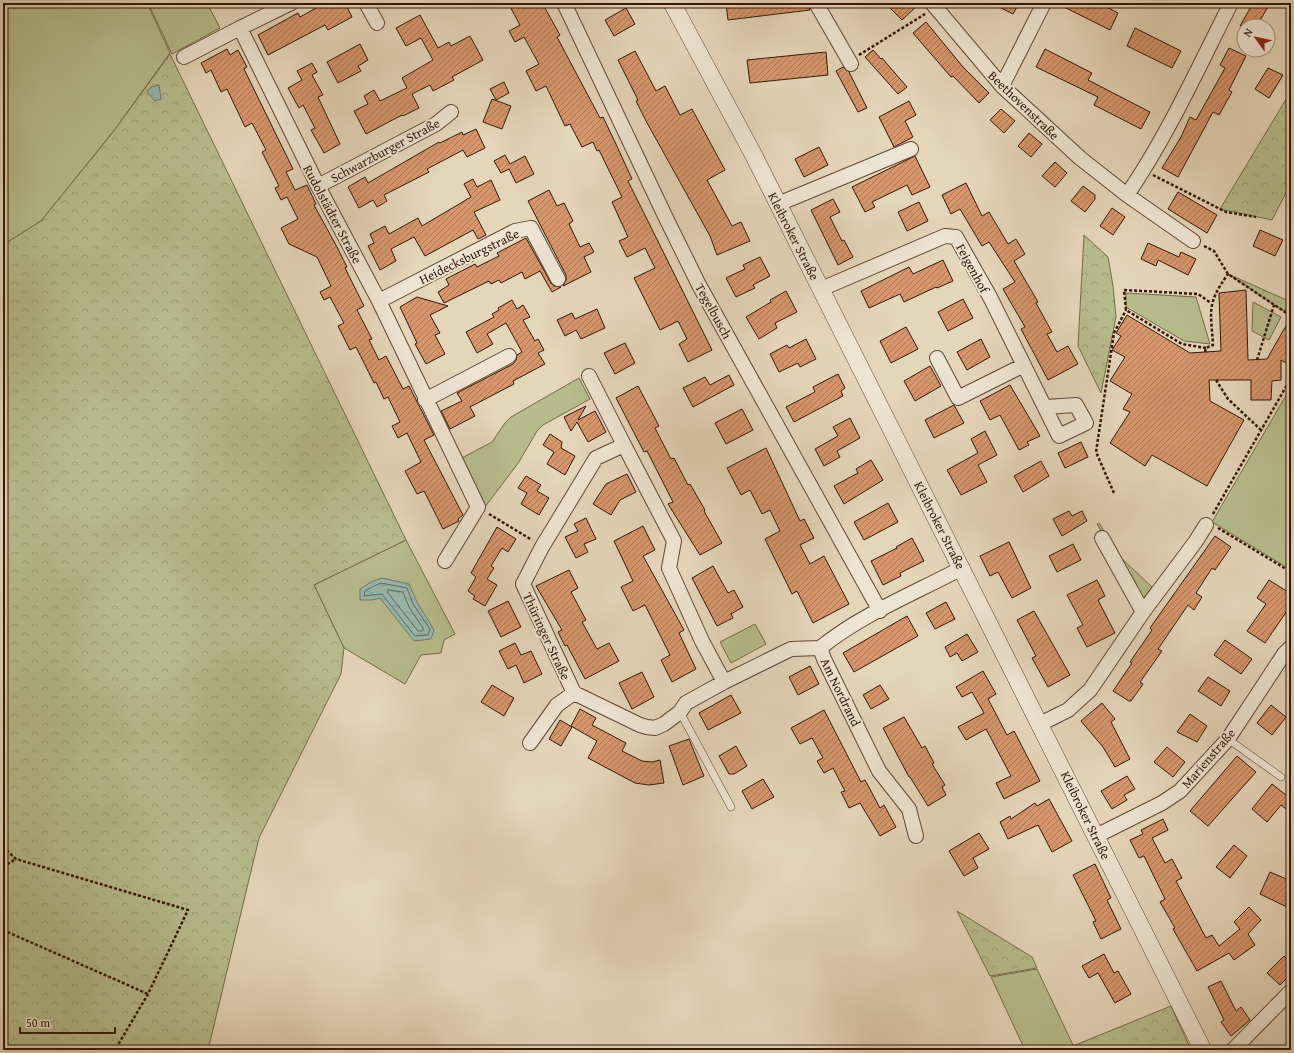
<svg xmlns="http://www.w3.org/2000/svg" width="1294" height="1053" font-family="'Gentium Book Plus',serif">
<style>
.green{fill:#b7bc8d;stroke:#76694a}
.forest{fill:url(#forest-crowns);stroke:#76694a}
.water{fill:url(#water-ripples);stroke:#6f786c}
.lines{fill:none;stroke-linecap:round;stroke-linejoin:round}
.shore{stroke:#65685b;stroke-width:1}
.building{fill:url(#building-hatch);stroke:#341607}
.service-casing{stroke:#604634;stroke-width:8}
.minor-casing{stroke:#604634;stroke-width:16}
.tertiary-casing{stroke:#604634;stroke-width:18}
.path{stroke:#341607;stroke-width:2.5;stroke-dasharray:3 2;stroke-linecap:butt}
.service{stroke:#eee4d2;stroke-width:7}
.minor{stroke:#eee4d2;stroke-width:14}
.tertiary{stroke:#eee4d2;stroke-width:17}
.labels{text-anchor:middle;stroke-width:4;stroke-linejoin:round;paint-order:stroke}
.street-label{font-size:13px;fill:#341607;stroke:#eee4d2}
</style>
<defs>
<pattern id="forest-crowns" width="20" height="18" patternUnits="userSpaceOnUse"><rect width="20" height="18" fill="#b7bc8d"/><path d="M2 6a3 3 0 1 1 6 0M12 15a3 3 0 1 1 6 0" fill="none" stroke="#9ea178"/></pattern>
<pattern id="water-ripples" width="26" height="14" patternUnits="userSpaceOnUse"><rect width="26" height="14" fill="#96b9af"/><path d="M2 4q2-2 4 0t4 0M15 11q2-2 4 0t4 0" fill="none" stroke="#829e95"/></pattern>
<pattern id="building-hatch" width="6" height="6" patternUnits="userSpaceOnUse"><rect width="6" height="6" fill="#d7966c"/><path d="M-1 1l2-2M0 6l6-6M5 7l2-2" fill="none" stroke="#af7957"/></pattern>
</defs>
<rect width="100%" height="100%" fill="#e5d5b9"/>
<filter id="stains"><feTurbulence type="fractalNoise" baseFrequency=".005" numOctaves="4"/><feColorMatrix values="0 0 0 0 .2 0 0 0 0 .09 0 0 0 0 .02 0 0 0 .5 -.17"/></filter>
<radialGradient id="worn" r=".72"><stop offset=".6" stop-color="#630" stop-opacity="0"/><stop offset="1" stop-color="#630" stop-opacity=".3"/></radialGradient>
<path class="green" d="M3 3H147L170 53 113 132 41 221 3 245Z
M148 3H207L220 28 172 54Z
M1126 293 1196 297 1210 344 1184 341 1126 307Z
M1253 302 1281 317 1269 340 1252 331Z
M579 378 590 399 543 425 537 431 519 462 485 507 481 504 458 460 492 442 505 423 511 417Z
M1291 387V570L1212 522Z
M1099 523 1120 557 1152 587 1142 600 1097 524Z
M406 540 455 634 444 640 441 653 421 655 405 684 344 648 314 585Z
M755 624 766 644 731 663 720 642Z
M1037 969 1073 1045 1062 1050H1025L991 977Z"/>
<path class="forest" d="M170 54 406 540 314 585 344 648 341 674 259 838 208 1050H3V245L41 221 113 132Z
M1291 91V183L1272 220 1220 209Z
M1084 235 1108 257 1113 286 1116 317 1101 393 1078 346Z
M1228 274 1291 302V316Z
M957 911 1032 957 1037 968 990 976Z
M1171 1006 1191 1050H1064L1073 1046Z"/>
<path class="water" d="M159 85 161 99 155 101 147 92 151 87Z
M382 578 409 584 417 602 434 630 431 639 414 641 380 598 372 600H360V589L371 582Z"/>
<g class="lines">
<path class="shore" d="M381 583 407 588 413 604 430 629 428 635 415 636 382 594 364 596 365 591Z
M388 590 403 592 409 607 423 628V631H418L388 593Z"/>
</g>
<path class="building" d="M325 3H345L352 17 328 30 325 25 268 55 258 35 298 13 300 17Z
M508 3H542L560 35 557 37 600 118 603 117 615 142 632 179 628 181 712 350 688 362 679 344 687 339 678 321 660 330 634 278 655 268 645 248 627 257 619 241 628 237 612 202 622 197 599 150 597 151 593 142 582 147 570 124 565 126 546 86 536 91 526 71 539 64 524 37 515 42 509 31 520 25Z
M726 3H808L810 10 728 20Z
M885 3H920L902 20Z
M991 3H1019L1013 14Z
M1056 3H1099L1118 13 1110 30Z
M1253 3H1270L1257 26H1240Z
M626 8 635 24 614 36 605 20Z
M420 15 438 48 449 42 451 46 470 36 483 60 452 77 454 80 433 91 430 85 412 94 419 108 403 116 402 115 366 134 354 111 368 104 364 96 374 90 380 101 407 88 402 78 433 60 421 38 406 46 396 28Z
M926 22 963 67 989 93 979 103 953 76 951 77 913 33Z
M1135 28 1181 51 1172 68 1127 46Z
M360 44 368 60 358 66 361 71 338 83 327 62Z
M1229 48 1246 56 1229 90 1232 92 1219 115 1213 112 1178 177 1162 168 1181 137 1190 117 1196 120 1225 68 1220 65Z
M227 49 230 55 238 50 247 67 244 69 293 169 286 172 295 190 307 185 316 204 314 205 337 247 347 267 345 268 364 306 357 310 372 339 369 340 379 360 386 356 403 389 409 386 434 435 424 440 463 515 458 519 459 521 443 529 424 491 417 494 405 471 421 462 407 433 398 438 392 426 400 422 388 397 384 399 376 382 374 383 356 347 350 350 338 326 344 323 330 297 324 300 320 292 331 286 317 257 289 244 281 228 298 219 287 197 281 200 275 188 279 186 262 152 266 150 252 123 245 127 227 89 221 92 211 70 206 73 201 63Z
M1045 49 1092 73 1088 80 1150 112 1141 129 1094 105 1098 97 1036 67Z
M873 50 881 59 882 58 907 87 898 94 865 57Z
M635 51 656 91 665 86 680 115 692 109 725 170 707 180 732 226 741 222 750 241 717 255 710 236 646 121 636 101 638 100 618 60Z
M826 52 828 75 750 83 747 60Z
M312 63 317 72 312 75 323 95 318 97 340 144 324 153 311 130 315 128 303 105 299 108 288 88 302 80 297 71Z
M843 67 849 72 867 108 858 112 836 71Z
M1268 68 1283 75 1269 98 1255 89Z
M504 82 509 93 496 100 490 89Z
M492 99 511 106 502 129 483 122Z
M909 101 916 115 905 121 913 137 894 147 879 117Z
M1001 109 1015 121 1004 133 990 120Z
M476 129 485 148 467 157 463 150 427 169 429 172 384 195 387 201 377 207 373 200 359 208 348 187 365 177 368 183 439 142 440 143 462 132 463 135Z
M1029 133 1042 144 1031 157 1018 146Z
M819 147 828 165 804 177 795 159Z
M505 155 510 164 525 156 534 174 516 183 509 169 501 173 494 161Z
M915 156 930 187 912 195 907 185 872 202 875 207 865 212 852 187Z
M1055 162 1067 173 1055 187 1042 176Z
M473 179 477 187 491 180 500 200 474 212 486 235 478 239 473 230 425 256 414 237 391 249 396 261 380 270 368 246 374 243 370 234 385 226 389 234 418 218 422 226 471 197 464 184Z
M966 183 982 216 989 212 1008 244 1016 239 1025 254 1014 261 1038 302 1036 303 1052 332 1047 334 1057 352 1068 346 1078 364 1048 380 1021 329 1025 327 1003 289 1015 282 989 242 982 246 960 209 951 214 942 195Z
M1083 186 1095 195V199L1085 212 1071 201Z
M549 190 557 206 564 203 573 221 569 224 580 247 589 243 594 252 584 257 591 272 563 286 566 280V275L528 201Z
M1178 192 1217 215 1207 233 1168 209Z
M833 199 840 212 830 217 842 241 844 240 853 257 838 265 811 210Z
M919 202 928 221 907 231 898 212Z
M1112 208 1125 217 1113 235 1100 226Z
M1260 230 1283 240 1275 256 1253 246Z
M526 238 551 283 554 286 561 287 552 292 540 271 525 279 522 272 501 283 499 280 491 284 489 281 444 303 438 292 449 285 446 279 475 264 477 267 499 256 497 253Z
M1148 243 1179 257 1181 252 1196 259 1188 275 1158 260 1156 266 1141 259Z
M760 257 770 276 753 285 755 288 736 297 726 278 745 269 743 265Z
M943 260 953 281 937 288 936 287 904 302 900 294 869 308 861 291 909 267 913 274Z
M1246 290 1248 360 1267 359 1291 317V366L1281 360V380L1272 381 1271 400H1251V380H1209L1210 401 1244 420 1207 486 1152 455 1145 466 1110 443 1130 412 1123 409 1132 394 1110 381 1125 357 1112 350 1121 336 1116 333 1127 315 1190 353 1221 351 1219 293Z
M786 291 797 312 775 323 777 328 759 339 746 317 771 302 770 300Z
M417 297 448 306 430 315 440 333 435 335 445 354 426 364 415 344 417 343 400 307Z
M963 299 973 318 948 331 938 312Z
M512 300 517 309 523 305 530 317 523 320 535 341 538 339 544 350 538 353 545 364 513 381 514 384 470 407 475 416 450 429 441 411 462 401 457 393 513 364 516 360 517 355 522 352 506 323 487 334 493 344 477 353 466 332 494 317 492 314 499 310 498 308Z
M597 309 605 328 581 339 576 330 565 336 557 320 572 313 575 319Z
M906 327 918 349 891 363 880 341Z
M806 339 816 359 800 367 798 363 779 372 770 354 787 345 789 348Z
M981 339 990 357 967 370 957 352Z
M625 343 635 363 615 374 604 353Z
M930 366 941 386 915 401 904 381Z
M838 374 845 388 841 391 843 396 794 422 786 407 815 392 813 387Z
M729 375 734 385 693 407 683 388 705 377 710 385Z
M1010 385 1040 436 1027 442 1029 445 1019 450 1000 415 990 420 980 401Z
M638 386 659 426 655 428 671 459 674 458 688 485 690 484 705 510 704 511 722 543 700 555 668 504 673 502 647 451 644 452 616 398Z
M954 405 964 423 934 438 925 420Z
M586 406 578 420 595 411 606 432 588 442 577 422 571 431 564 417Z
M742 409 753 430 726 444 715 423Z
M850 418 860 438 837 451 840 457 824 466 815 449 838 436 833 427Z
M985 431 997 455 978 465 987 482 961 495 947 470 978 453 971 439Z
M550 434 562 442 561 448 575 456 565 475 547 464 554 452 543 445Z
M1081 442 1088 457 1065 468 1058 453Z
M766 448 800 521 804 519 814 538 800 545 810 564 824 556 849 604 813 623 797 591 792 594 765 539 780 531 770 510 762 514 750 490 741 495 727 468Z
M871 460 883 480 844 504 834 486 858 473 856 469Z
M1041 461 1049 476 1023 492 1014 476Z
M627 474 636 492 620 500 611 515 593 504 606 484Z
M526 476 541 485 537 491 549 498 539 515 521 504 527 493 518 488Z
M888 503 898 522 864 540 854 522Z
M1069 511 1072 516 1082 511 1087 521 1062 536 1053 519Z
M586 518 596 539 584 544 588 552 576 558 565 537 578 531 574 524Z
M643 526 655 550 643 556 684 630 679 633 696 669 672 682 661 660 670 655 645 605 633 611 621 587 633 581 614 541Z
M497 527 516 539 508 552 502 548 491 566 494 568 487 579 497 585 485 606 473 599 475 596 468 591 476 577 471 573Z
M1215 536 1231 547 1215 570 1212 568 1196 593 1202 597 1194 610 1188 605 1158 649 1162 651 1140 682 1143 684 1131 701H1129L1113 691 1132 663 1130 662 1152 630 1150 628Z
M912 538 924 561 900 573 901 576 883 585 871 561 897 548 896 547Z
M1009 542 1031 588 1012 598 998 572 990 576 980 556Z
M1073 544 1081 560 1057 572 1049 556Z
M713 566 728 593 734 590 743 607 731 614 733 618 717 626 692 578Z
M569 570 578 588 571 592 586 620 582 622 597 649 609 643 619 661 585 679 567 645 565 646 558 632 562 630 536 586Z
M1097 580 1105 596 1098 600 1115 633 1087 647 1077 628 1083 625 1067 595Z
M1269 580 1291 594V605L1265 643 1247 631 1266 604 1257 598Z
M508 601 521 627 501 637 488 611Z
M946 602 955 619 935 629 926 613Z
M1034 611 1070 675 1048 687 1032 658 1036 656 1017 620Z
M907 616 918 636 854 672 843 653Z
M967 634 978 652 962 661 957 653 950 657 945 647Z
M1225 640 1252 659 1241 674 1214 655Z
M515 643 521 655 531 651 542 674 524 683 516 665 508 669 499 651Z
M810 666 819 684 798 695 789 677Z
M983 671 996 694 988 699 1007 735 1014 731 1040 781 1004 799 996 783 1011 776 986 729 966 740 958 727 984 713 972 692 962 697 956 687Z
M642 672 654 697 632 709 619 683Z
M1208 677 1230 691 1221 706 1198 691Z
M492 685 514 698 504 716 481 702Z
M880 685 889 699 871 709 863 695Z
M731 695 741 713 708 730 699 713Z
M1102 703 1115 719 1111 722 1130 759 1115 767 1103 747 1081 721Z
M1271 705 1286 717 1272 735 1257 723Z
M580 709 596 718 592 725 626 743 622 751 642 761 652 762 660 760 664 783 649 785 635 783 588 758 597 741 571 726Z
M824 710 861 782 865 780 880 808 884 805 896 827 880 836 860 803 849 808 841 792 845 791 833 768 824 773 817 761 823 758 812 738 800 744 791 728Z
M1190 714 1207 726 1197 742 1177 732Z
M904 717 922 748 925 746 934 763 932 764 945 785 942 787 946 795 928 806 910 777H909L883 728Z
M560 720 572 727 561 746 549 739Z
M689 739 704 776 683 785 669 746Z
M736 746 747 766 734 774H729L719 756Z
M1167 747 1185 762 1173 777 1154 762Z
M1237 756 1256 772 1208 826 1190 811Z
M1127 776 1135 789 1124 795 1127 800 1112 809 1101 791Z
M763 779 774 797 752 809 742 791Z
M1272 784 1291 799V813L1281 805 1267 822 1252 809Z
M1049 799 1072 841 1052 852 1038 825 1008 839 1000 822 1010 816 1011 819 1035 803 1037 806Z
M1163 819 1168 830 1152 838 1165 863 1172 859 1182 878 1176 881 1206 938 1212 935 1219 946 1240 929 1234 922 1249 907 1261 920 1248 934 1255 945 1234 960 1229 953 1197 971 1173 929 1175 928 1160 902 1165 899 1144 856 1139 858 1130 840 1143 834 1141 830Z
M979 833 989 849 973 858 978 868 964 876 949 851Z
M1234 845 1247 856 1230 878 1216 867Z
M1095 864 1111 898 1107 900 1121 929 1101 939 1093 922 1096 921 1073 875Z
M1270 872 1291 881V909L1260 894Z
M1104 954 1114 973 1118 971 1131 994 1115 1003 1098 973 1089 978 1082 966Z
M1284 956 1291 963V974L1280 985 1267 973Z
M1221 981 1236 1011 1241 1007 1250 1020 1231 1036 1221 1022 1224 1020 1208 987Z"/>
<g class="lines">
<g class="service-casing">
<path id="service" d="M680 712 731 807
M1228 739 1281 777"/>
</g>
<g class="minor-casing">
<path id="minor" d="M291 3 240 28 318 186 379 301 478 507 445 561
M366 3 377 23
M564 3 665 216 699 285 880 611
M816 3 851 64
M932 3 1002 86 1080 158 1127 195C1168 135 1198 68 1231 3
M184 57 240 28
M1002 86 1044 3
M318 186 436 124 451 112
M1127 195 1193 241
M778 204 911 149
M821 289 945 236 956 237 990 297 1059 436 1086 423 1076 405 1046 407
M379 301 515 231 531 228 558 279
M937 358 958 398 1024 365
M589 376 624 445
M425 400 509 356
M1102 538 1143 612
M820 648 824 659 879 771 909 809 916 836
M820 648C862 614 915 593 962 568
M724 682 702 641 669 568 674 541 624 445 596 458 542 547 523 584 574 693 640 725 647 727 655 728 664 724 680 712 686 703 724 682 791 649 820 648
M1040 724 1068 710 1090 690 1143 612 1196 541 1206 525
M530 743 557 705 574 693
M1096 836 1162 803 1180 791 1228 739 1284 654 1291 647
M1233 1050 1291 991"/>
</g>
<g class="tertiary-casing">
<path id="tertiary" d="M672 3 753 154 1203 1050"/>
</g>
<path class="path" d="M859 55 925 14
M1153 175 1226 212 1256 217
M1204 246 1214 251 1228 274 1291 316
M1206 348 1182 344 1126 310 1124 290 1198 294 1211 303
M1205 352 1206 348 1213 345C1211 310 1206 305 1228 274
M1257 360 1274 305
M1216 380 1228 399 1261 430
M1114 493 1096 452 1114 333 1126 310
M489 514 532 540
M1213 514 1291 378
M1218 528 1291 572
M3 847 16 859 188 910 148 994 115 1050
M3 867 16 859
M3 930 148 994"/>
<use href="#service" class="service"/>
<use href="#minor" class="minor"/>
<use href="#tertiary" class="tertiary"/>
</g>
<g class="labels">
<g class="street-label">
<text transform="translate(1024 105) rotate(44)" y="5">Beethovenstraße</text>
<text transform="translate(385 150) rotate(-28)" y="5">Schwarzburger Straße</text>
<text transform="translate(333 214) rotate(62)" y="5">Rudolstädter Straße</text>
<text transform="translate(794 236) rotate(63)" y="5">Kleibroker Straße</text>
<text transform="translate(469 256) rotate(-26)" y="5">Heidecksburgstraße</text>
<text transform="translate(973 268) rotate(61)" y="5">Feigenhof</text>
<text transform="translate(714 311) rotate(61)" y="5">Tegelbusch</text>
<text transform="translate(940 525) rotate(63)" y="5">Kleibroker Straße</text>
<text transform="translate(547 636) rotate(65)" y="5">Thüringer Straße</text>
<text transform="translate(841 692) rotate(64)" y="5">Am Nordrand</text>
<text transform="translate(1208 758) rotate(-49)" y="5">Marienstraße</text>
<text transform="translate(1086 815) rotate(64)" y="5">Kleibroker Straße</text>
</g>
</g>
<rect width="1294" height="1053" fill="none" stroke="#e5d5b9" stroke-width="16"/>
<rect x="4" y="4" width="1286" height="1045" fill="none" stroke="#341607" stroke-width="2"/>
<rect x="8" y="8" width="1278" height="1037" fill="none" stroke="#341607"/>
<g transform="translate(1256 38) rotate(303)"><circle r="19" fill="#eee4d2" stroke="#a49281"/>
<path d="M0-3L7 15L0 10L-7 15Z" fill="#8f2418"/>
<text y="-6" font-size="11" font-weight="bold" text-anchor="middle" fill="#341607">N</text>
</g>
<path d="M20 1027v6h95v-6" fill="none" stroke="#341607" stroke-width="2"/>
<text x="26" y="1027" font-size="12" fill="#341607" stroke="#eee4d2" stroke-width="3" paint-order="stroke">50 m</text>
<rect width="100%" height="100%" filter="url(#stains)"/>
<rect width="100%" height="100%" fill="url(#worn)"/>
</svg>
